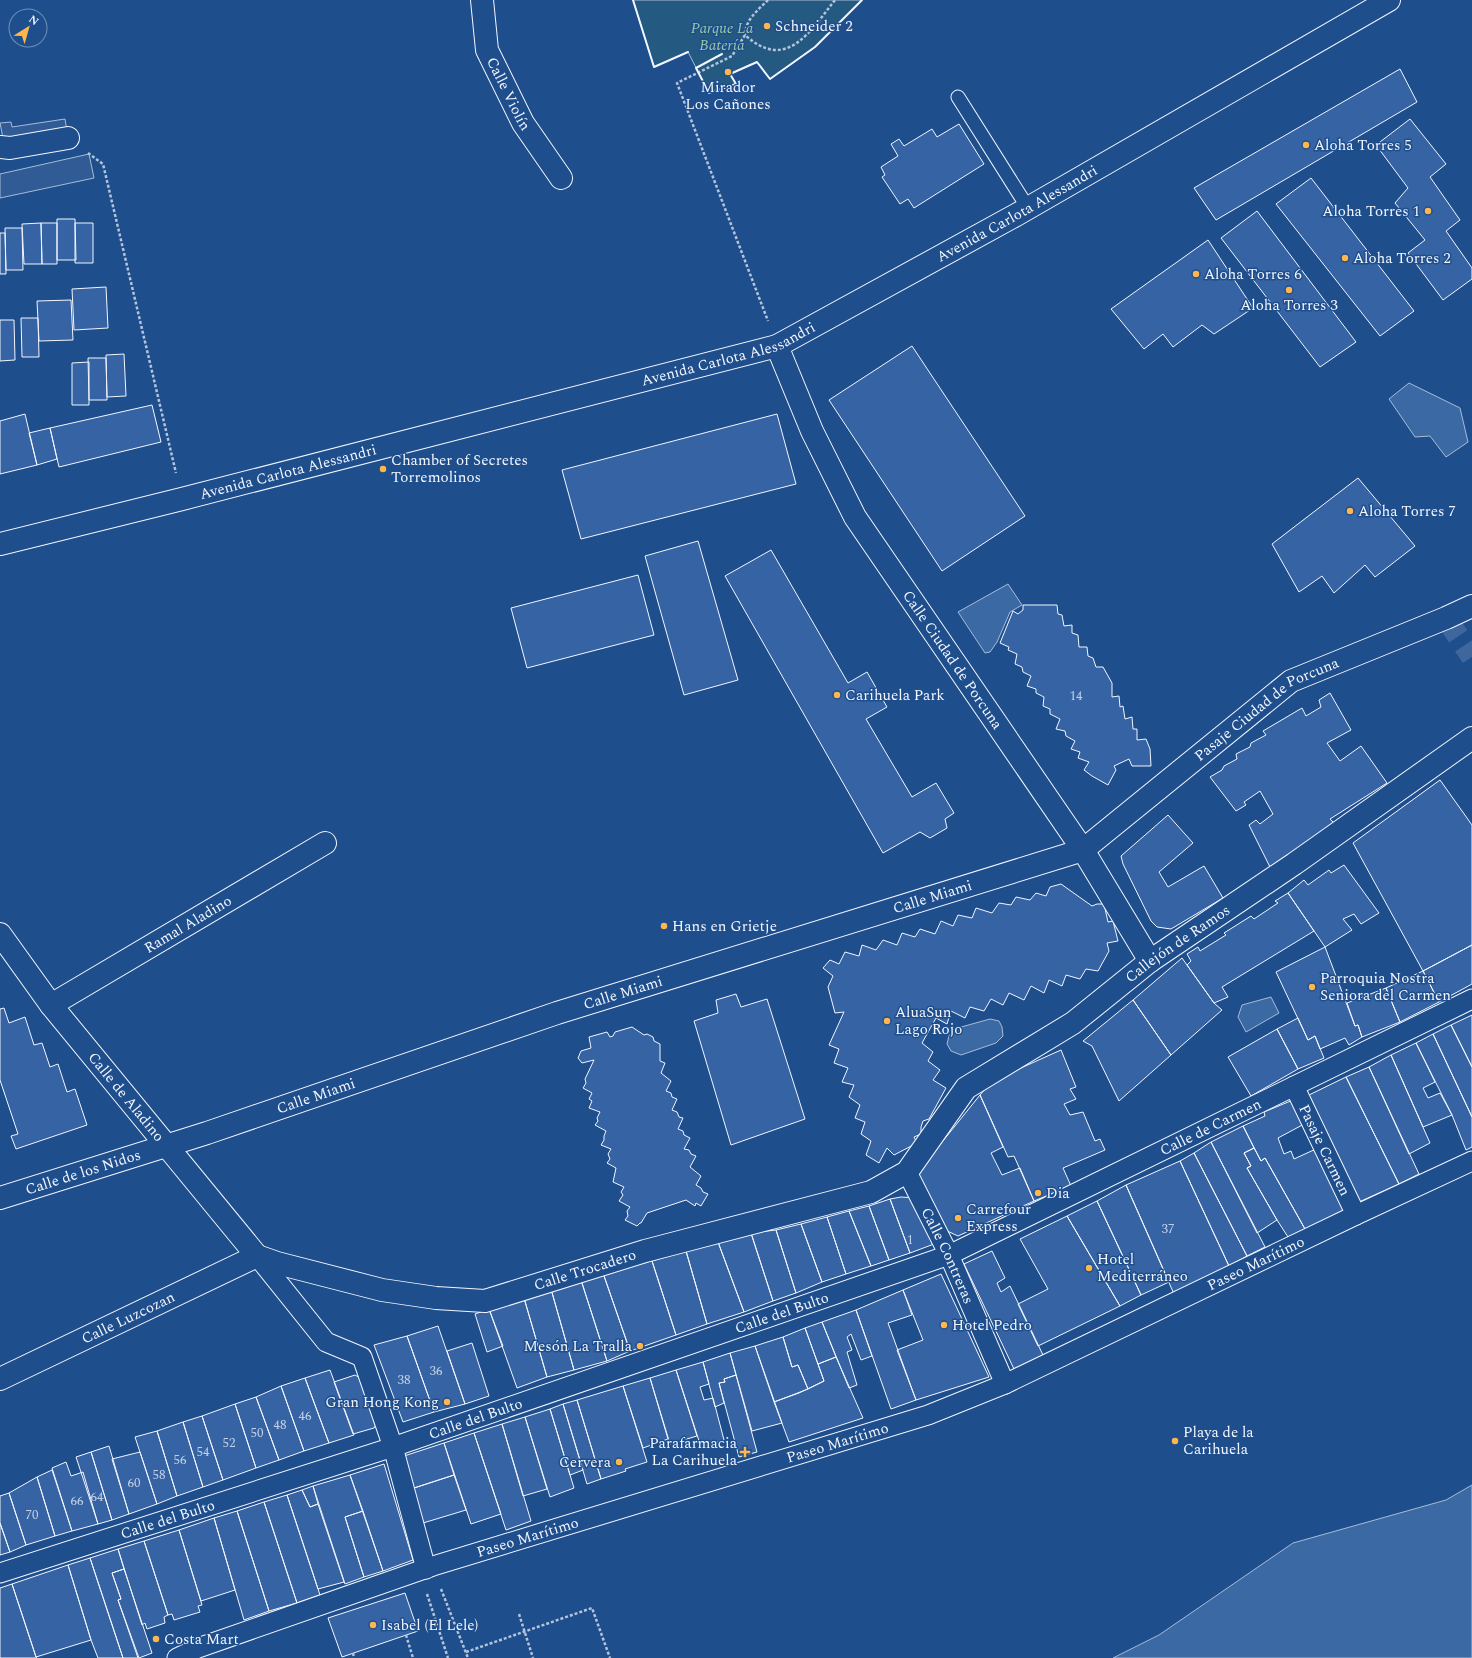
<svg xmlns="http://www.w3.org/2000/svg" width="1472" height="1658" font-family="Spectral,serif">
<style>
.green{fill:#245a82;stroke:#a8bbd7}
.parking{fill:#305b95;stroke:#a8bbd7}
.water{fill:#3b69a3;stroke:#a8bbd7}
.building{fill:#3563a3;stroke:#f2f6ff}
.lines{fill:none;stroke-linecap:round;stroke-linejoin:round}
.minor-tunnel{stroke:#3f679d;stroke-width:22;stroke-dasharray:22 11;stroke-linecap:butt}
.service-casing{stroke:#f2f6ff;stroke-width:15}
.pedestrian-casing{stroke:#f2f6ff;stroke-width:21}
.minor-casing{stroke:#f2f6ff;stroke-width:24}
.secondary-casing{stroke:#f2f6ff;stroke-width:24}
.path{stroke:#b3c4dc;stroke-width:2.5;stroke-dasharray:3 2;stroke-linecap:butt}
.service{stroke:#1f4e8c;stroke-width:13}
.pedestrian{stroke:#1f4e8c;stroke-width:19}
.minor{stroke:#1f4e8c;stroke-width:22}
.secondary{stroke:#1f4e8c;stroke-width:22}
.wall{stroke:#f2f6ff;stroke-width:2}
.poi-dot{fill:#ffb74d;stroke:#1f4e8c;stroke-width:1.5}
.labels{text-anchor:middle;stroke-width:3;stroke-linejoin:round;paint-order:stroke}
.number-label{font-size:13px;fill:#c3d1e8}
.poi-label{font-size:15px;fill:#f2f6ff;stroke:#1f4e8c;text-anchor:start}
.park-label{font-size:15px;font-style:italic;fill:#97c8a6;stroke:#1f4e8c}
.street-label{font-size:15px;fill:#f2f6ff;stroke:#1f4e8c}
</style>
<rect width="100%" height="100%" fill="#1f4e8c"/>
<path class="green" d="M633 0H862L815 47 770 79 757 62 730 74 736 84 709 93 688 52 654 67Z"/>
<path class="parking" d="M65 119 68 137 4 143 0 123 11 122 12 127Z
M89 154 94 178 0 198V174Z"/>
<path class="water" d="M1409 383 1460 408 1468 442 1446 457 1430 436 1415 437 1389 399Z
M1008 584 1022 605 1010 612 997 642 990 652 985 653 958 612Z
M1271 997 1279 1013 1246 1032 1238 1017 1242 1005Z
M990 1019 999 1021 1002 1027 1003 1036 996 1043 961 1055 951 1051 947 1044 949 1036 954 1029Z
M1472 1485V1658H1113L1159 1635 1293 1543 1446 1500Z"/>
<path class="building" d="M1400 69 1417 102 1216 220 1194 188Z
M1410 119 1446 164 1430 177 1460 220 1446 231 1472 268V279L1443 300 1408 253 1425 240 1395 203 1408 188 1376 145Z
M959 124 984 164 914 208 908 199 900 204 882 177 885 175 881 167 898 156 891 144 899 139 904 146 932 129 937 137Z
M1311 178 1414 311 1380 336 1276 204Z
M1257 211 1356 342 1320 367 1221 238Z
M57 219H75L76 260H57Z
M41 223H57V264H42Z
M41 223 42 264H24L22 224Z
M75 223H93V263H75Z
M5 228H22L23 270H6Z
M0 233H5L6 274H0Z
M1208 240 1253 308 1214 334 1202 325 1173 347 1163 334 1144 349 1111 309Z
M106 287 108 328 74 330 72 289Z
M71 300 73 340 39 341 37 301Z
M21 318H38L39 357H22Z
M0 320H14L15 360 0 361Z
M912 346 1025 516 942 571 829 400Z
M124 354 126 396 107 397 106 355Z
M88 358H106L107 400H89Z
M89 362V405H72V363Z
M152 405 161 442 59 467 50 428Z
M25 414 37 465 0 474V421Z
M777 414 796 484 581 539 562 470Z
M50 428 57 459 37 465 29 433Z
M1358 478 1415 546 1375 577 1365 565 1334 593 1322 576 1299 592 1272 544Z
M698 541 738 680 684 695 645 556Z
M771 550 848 683 867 672 887 707 866 719 912 797 936 783 954 813 945 819 947 828 930 838 920 832 883 853 725 576Z
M638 575 654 635 527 668 511 608Z
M1023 605H1057L1058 614 1062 615 1064 626 1072 625V633L1078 635 1079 647H1087L1088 656 1093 658 1096 667H1103L1112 683V697L1119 696 1120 707 1123 706 1125 719 1132 717 1133 729H1137V740L1146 739 1150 749 1151 766H1132L1129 759 1114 766 1116 770 1108 785 1092 776 1084 770 1089 762 1078 758 1080 752 1071 749 1075 741 1066 736 1065 731 1056 729 1060 719 1050 714V709L1043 706 1044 697 1036 693V689L1027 686 1031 676 1023 672 1022 667 1015 664 1017 654 1008 650 1009 647 1000 643 1013 611 1018 614 1023 610Z
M1330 693 1351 730 1327 743 1340 761 1361 746 1387 783 1330 819 1334 823 1270 867 1249 825 1256 820 1260 824 1273 814 1260 791 1244 802 1246 805 1236 811 1210 777 1222 770 1224 766 1237 759 1236 754 1250 747 1251 743 1266 735 1263 731 1302 708 1306 716 1321 707 1319 700Z
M1440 780 1472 825V945L1423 971 1353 843Z
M1168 815 1193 843 1159 872 1168 887 1204 866 1223 898 1171 929 1157 927 1151 921 1123 864 1121 856Z
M1344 865 1379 913 1361 924 1354 914 1343 919 1352 930 1325 947 1288 893 1304 880 1308 885 1329 870 1331 873Z
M1061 884 1092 906 1097 904H1104L1108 922 1113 921 1118 941 1107 943 1109 951 1098 971 1086 969 1080 979 1066 975 1062 986 1049 980 1044 993 1031 986 1024 1000 1009 993 1003 1005 991 999 984 1011 970 1007 965 1018 951 1011 947 1024 936 1018 922 1043 933 1052 928 1061 940 1070 933 1080 946 1088 929 1119 923 1121 921 1127V1134L914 1137 917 1143 894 1155 887 1148 879 1163 866 1155 871 1141 861 1134 865 1122 855 1118 860 1105 849 1097 854 1085 842 1082 848 1068 834 1063 839 1049 829 1045 844 1012 835 1013 828 987 833 976 823 968 830 960 839 964 845 952 859 956 862 945 876 950 883 940 897 945 902 933 915 937 920 929 935 934 941 921 953 926 958 915 972 918 976 908 992 913 999 903 1011 905 1016 897 1030 900 1036 893 1046 896 1050 887Z
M1288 893 1314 931 1222 987 1228 997 1214 1003 1187 965 1191 961 1187 954 1198 947 1200 951 1226 935 1224 933 1251 916 1254 919 1278 903 1275 901Z
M1472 945V984L1439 1002 1423 971Z
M1325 947 1355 1026 1358 1025 1362 1037 1349 1045 1345 1038 1320 1049 1315 1036 1308 1040 1276 972Z
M1182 958 1214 1003 1222 1010 1171 1055 1133 1000Z
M1423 971 1439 1002 1400 1022 1386 988Z
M1386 988 1400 1022 1362 1037 1358 1025 1355 1026 1347 1003Z
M736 994 741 1007 767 999 805 1119 731 1145 694 1021 718 1013 716 1000Z
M1133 1000 1171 1055 1119 1101 1092 1046 1083 1041Z
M4 1008 9 1023 25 1017 34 1045 42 1043 50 1067 58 1064 67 1092 75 1089 87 1125 16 1149 11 1136 18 1134 0 1080V1009Z
M1472 1015V1067L1451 1025Z
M1298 1018 1308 1040 1315 1036 1324 1058 1298 1069 1277 1029Z
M1451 1025 1472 1067V1117L1433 1034Z
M632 1027 644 1035 647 1034 653 1037 654 1041 660 1044V1061L665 1063 661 1073 671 1081 666 1091 671 1093 672 1097 677 1099 672 1110 677 1112 679 1117 683 1118 678 1129 683 1131 684 1135 690 1138 684 1149 689 1150 691 1154 696 1156 690 1167 701 1176 696 1185 701 1188 703 1192 708 1194 701 1206 696 1203 695 1206 686 1200 647 1213 641 1223H640L637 1226 625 1220 628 1216 627 1211 630 1207 619 1201 623 1195 621 1192 624 1187 613 1182 616 1168 607 1163 610 1159 608 1154 611 1149 601 1145 604 1140V1136L606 1131 595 1125 598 1121 597 1118 600 1112 589 1108 592 1101 589 1099 592 1093 583 1088 586 1083 585 1079 594 1060 582 1063 578 1058 581 1051 591 1048 589 1037 607 1032 610 1037 613 1036 615 1032Z
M1277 1029 1298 1069 1251 1096 1228 1057Z
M1433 1034 1472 1117V1147L1466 1150 1452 1115 1416 1043Z
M1416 1043 1435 1082 1423 1088 1428 1098 1440 1093 1452 1115 1423 1127 1391 1055Z
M1061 1050 1076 1087 1070 1089 1076 1099 1064 1104 1070 1115 1083 1112 1095 1141 1100 1139 1105 1150 1063 1168 1071 1186 1034 1201 1014 1156 1008 1157 980 1095 992 1081Z
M1391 1055 1430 1143 1409 1154 1369 1067Z
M1369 1067 1419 1174 1399 1184 1346 1077Z
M1346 1077 1399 1184 1359 1202 1309 1095Z
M980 1095 1003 1147 991 1153 1002 1175 1020 1168 1034 1201 958 1236 943 1229 917 1173Z
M1293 1100 1306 1123 1278 1138 1284 1154 1291 1151 1294 1159 1318 1148 1346 1209 1305 1229 1265 1158 1261 1161 1243 1126 1265 1116 1264 1112Z
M1243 1126 1254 1148 1244 1153 1251 1166 1247 1168 1277 1220 1257 1233 1211 1142Z
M1211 1142 1265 1247 1247 1256 1194 1153Z
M1254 1148 1261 1161 1265 1158 1305 1229 1288 1237 1277 1220 1247 1168 1251 1166 1244 1153Z
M1194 1153 1247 1256 1229 1266 1180 1161Z
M1180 1161 1229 1266 1174 1294 1126 1185Z
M1126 1185 1169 1282 1141 1295 1097 1201Z
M901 1197 916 1198 934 1244 910 1253 890 1199Z
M890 1199 910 1253 889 1260 869 1206Z
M1097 1201 1141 1295 1120 1306 1067 1216Z
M869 1206 889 1260 871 1266 849 1211Z
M849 1211 871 1266 846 1274 827 1217Z
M1067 1216 1120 1306 1038 1346 1018 1304 1048 1289 1020 1239Z
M827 1217 846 1274 822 1282 801 1224Z
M801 1224 822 1282 796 1293 776 1230Z
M776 1230 796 1293 773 1301 751 1233Z
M751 1233 773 1301 744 1312 718 1242Z
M718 1242 744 1312 707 1324 686 1251Z
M686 1251 707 1324 676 1335 652 1261Z
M992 1251 1005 1278 997 1283 1001 1292 1010 1286 1043 1355 1014 1369 964 1264Z
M652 1261 676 1335 630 1351 603 1273Z
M603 1273 630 1351 607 1361 581 1280Z
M941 1274 989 1377 916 1400 897 1350 923 1340 903 1290Z
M581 1280 607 1361 574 1370 551 1289Z
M551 1289 574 1370 547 1377 524 1298Z
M903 1290 912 1315 888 1323 916 1400 891 1409 856 1310Z
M524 1298 547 1377 517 1388 489 1309Z
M489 1309 503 1346 487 1352 475 1314Z
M856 1310 872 1356 861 1360 851 1334 847 1337 852 1350 847 1352 857 1385 849 1388 822 1322Z
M822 1322 836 1357 818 1364 805 1328Z
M438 1326 465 1404 434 1412 407 1336Z
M805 1328 824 1381 808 1389 798 1365 792 1367 783 1337Z
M407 1336 434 1412 403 1422 374 1345Z
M783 1337 792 1367 798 1365 808 1389 774 1402 755 1346Z
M472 1343 489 1396 465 1404 447 1351Z
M755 1346 782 1423 752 1431 730 1353Z
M730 1353 736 1375 724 1379 725 1382 719 1383 724 1403 715 1407 703 1362Z
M836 1357 863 1418 789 1442 774 1402 799 1393 824 1381 818 1364Z
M703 1362 709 1384 700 1387 704 1400 713 1398 724 1440 701 1447 676 1370Z
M330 1370 354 1435 329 1443 305 1378Z
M676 1370 697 1436 670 1444 650 1378Z
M355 1375 362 1379 378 1421 374 1428 353 1434 334 1382Z
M736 1375 757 1452 739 1457 719 1383 725 1382 724 1379Z
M305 1378 329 1443 304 1451 281 1386Z
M650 1378 668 1439 643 1448 623 1386Z
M281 1386 304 1451 279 1460 256 1397Z
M623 1386 647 1462 625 1469 626 1471 601 1479 577 1400Z
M256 1397 279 1460 256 1468 235 1404Z
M577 1400 601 1479 587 1484 563 1404Z
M235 1404 256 1468 223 1480 202 1416Z
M563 1404 583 1470 570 1475 550 1409Z
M550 1409 574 1488 550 1497 525 1417Z
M202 1416 223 1480 203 1487 183 1422Z
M525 1417 547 1489 523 1496 502 1424Z
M183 1422 203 1487 177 1496 157 1431Z
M502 1424 531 1521 506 1530 474 1433Z
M157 1431 177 1496 157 1504 135 1437Z
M474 1433 501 1514 471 1524 444 1443Z
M444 1443 454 1475 411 1489 401 1457Z
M109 1446 129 1514 112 1520 91 1452Z
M91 1452 112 1520 98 1524 76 1457Z
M140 1452 157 1504 129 1514 112 1459Z
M66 1462 71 1476 83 1472 98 1524 72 1531 52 1468Z
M384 1464 413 1560 383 1571 350 1475Z
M52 1470 72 1531 55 1536 37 1477Z
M350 1475 363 1511 345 1517 364 1577 345 1584 313 1486Z
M454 1475 466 1510 423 1523 411 1489Z
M37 1477 55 1536 26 1545 9 1493Z
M313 1486 318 1504 310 1507 302 1490Z
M302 1490 310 1507 318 1504 344 1582 318 1589 287 1495Z
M9 1493 26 1545 10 1552 0 1523V1496Z
M287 1495 320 1595 297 1603 264 1502Z
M264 1502 297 1603 269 1611 237 1511Z
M237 1511 269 1611 244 1620 214 1518Z
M363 1511 383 1571 364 1577 345 1517Z
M214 1518 235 1590 201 1601 179 1530Z
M0 1523 10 1552 0 1555Z
M179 1530 202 1605 198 1606 200 1612 174 1620 172 1614 168 1615 144 1541Z
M144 1541 168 1615 164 1617 165 1623 147 1629 145 1623 142 1625 118 1549Z
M118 1549 124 1569 112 1573 121 1599 118 1600 138 1658H123L90 1558Z
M90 1558 123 1658H98L91 1640 68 1565Z
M68 1565 91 1640 36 1657 12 1584Z
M124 1569 152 1653 139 1658 118 1600 121 1599 112 1573Z
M12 1584 36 1657 37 1658H0V1588Z
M405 1593 418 1631 342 1657 328 1618Z"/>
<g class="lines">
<path class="minor-tunnel" d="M1446 618 1472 657"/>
<g class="service-casing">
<path id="service" d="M958 97 1028 208"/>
</g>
<g class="pedestrian-casing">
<g id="pedestrian">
<path id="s1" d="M1294 1086 1356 1215"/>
<path id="s2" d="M907 1172 949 1255 1005 1384"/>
<path d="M257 1256 326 1342 362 1357 393 1447 426 1569"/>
<path id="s3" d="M0 1573 393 1447 949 1255 1472 999"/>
<path id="s4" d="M177 1658 198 1648 433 1566 928 1415 1005 1384 1356 1215 1472 1161"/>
</g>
</g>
<g class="minor-casing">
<g id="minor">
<path id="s5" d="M482 0 487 50 523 123 561 178"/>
<path d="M0 147 10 148 68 138"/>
<path id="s6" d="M777 346 812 431 855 517 1083 850 1150 961"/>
<path id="s7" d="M0 934 51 1005 257 1256"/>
<path id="s8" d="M51 1005 325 843"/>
<path id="s9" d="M0 1198 207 1133 557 1013 1083 850 1291 681 1446 618 1472 606"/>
<path id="s10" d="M257 1256 277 1263 382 1290 436 1298 485 1301 645 1251 871 1192 907 1172 966 1088 1073 1023 1150 961 1294 864 1472 738"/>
<path id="s11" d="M0 1379 257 1256"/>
</g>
</g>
<g class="secondary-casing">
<g id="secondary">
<path id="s12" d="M0 544 182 499 777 346 1016 215 1389 0"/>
</g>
</g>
<path class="path" d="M768 0C758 10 745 20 745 35 787 73 811 30 835 0
M745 35 732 56 677 83 768 321
M88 153 103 164 176 473
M441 1589 468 1658
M427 1594 448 1658
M519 1614 533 1658
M406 1635 413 1658
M466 1652 592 1608 610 1658
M353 1653 354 1658"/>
<use href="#service" class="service"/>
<use href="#pedestrian" class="pedestrian"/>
<use href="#minor" class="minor"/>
<use href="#secondary" class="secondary"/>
<path class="wall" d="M633 0 654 67 688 52
M722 54 696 68 709 93 736 84 730 74 757 62 770 79 815 47 862 0"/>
</g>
<g class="poi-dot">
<circle cx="767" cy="26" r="4"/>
<circle cx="728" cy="72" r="4"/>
<circle cx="1306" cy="145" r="4"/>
<circle cx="1428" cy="211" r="4"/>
<circle cx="1345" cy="258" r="4"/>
<circle cx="1196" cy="274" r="4"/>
<circle cx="1289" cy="290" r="4"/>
<circle cx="383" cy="469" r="4"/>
<circle cx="1350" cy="511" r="4"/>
<circle cx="837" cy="695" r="4"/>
<circle cx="664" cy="926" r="4"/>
<circle cx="1312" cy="987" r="4"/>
<circle cx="887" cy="1021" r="4"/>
<circle cx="1038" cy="1193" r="4"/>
<circle cx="958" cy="1218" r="4"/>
<circle cx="1089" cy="1268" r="4"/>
<circle cx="944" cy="1325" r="4"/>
<circle cx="640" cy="1346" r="4"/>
<circle cx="447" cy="1402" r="4"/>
<circle cx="1175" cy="1441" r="4"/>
<path d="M743 1446h4v4h4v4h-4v4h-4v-4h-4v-4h4z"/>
<circle cx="619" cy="1462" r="4"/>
<circle cx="373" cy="1625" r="4"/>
<circle cx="156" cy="1639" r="4"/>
</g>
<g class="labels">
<g class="number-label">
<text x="1076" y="700">14</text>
<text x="1168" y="1233">37</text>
<text x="910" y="1244">1</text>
<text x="436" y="1375">36</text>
<text x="404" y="1384">38</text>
<text x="305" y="1420">46</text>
<text x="280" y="1429">48</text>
<text x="257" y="1437">50</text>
<text x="229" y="1447">52</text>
<text x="203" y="1456">54</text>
<text x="180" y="1464">56</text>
<text x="159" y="1479">58</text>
<text x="134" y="1487">60</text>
<text x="97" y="1501">64</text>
<text x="77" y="1505">66</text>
<text x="32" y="1519">70</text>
</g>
<g class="poi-label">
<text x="775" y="31">Schneider 2</text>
<text x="728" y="92" text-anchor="middle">Mirador<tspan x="728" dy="17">Los Cañones</tspan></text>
<text x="1314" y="150">Aloha Torres 5</text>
<text x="1420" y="216" text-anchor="end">Aloha Torres 1</text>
<text x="1353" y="263">Aloha Torres 2</text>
<text x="1204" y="279">Aloha Torres 6</text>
<text x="1289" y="310" text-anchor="middle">Aloha Torres 3</text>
<text x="391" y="465">Chamber of Secretes<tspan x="391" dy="17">Torremolinos</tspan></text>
<text x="1358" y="516">Aloha Torres 7</text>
<text x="845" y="700">Carihuela Park</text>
<text x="672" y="931">Hans en Grietje</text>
<text x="1320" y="983">Parroquia Nostra<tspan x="1320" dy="17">Seniora del Carmen</tspan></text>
<text x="895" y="1017">AluaSun<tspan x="895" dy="17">Lago Rojo</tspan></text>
<text x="1046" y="1198">Dia</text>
<text x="966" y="1214">Carrefour<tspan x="966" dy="17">Express</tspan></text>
<text x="1097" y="1264">Hotel<tspan x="1097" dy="17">Mediterráneo</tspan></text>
<text x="952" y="1330">Hotel Pedro</text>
<text x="632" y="1351" text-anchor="end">Mesón La Tralla</text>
<text x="439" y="1407" text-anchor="end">Gran Hong Kong</text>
<text x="1183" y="1437">Playa de la<tspan x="1183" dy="17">Carihuela</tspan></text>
<text x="737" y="1448" text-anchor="end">Parafarmacia<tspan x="737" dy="17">La Carihuela</tspan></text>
<text x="611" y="1467" text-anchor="end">Cervera</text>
<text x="381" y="1630">Isabel (El Lele)</text>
<text x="164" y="1644">Costa Mart</text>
</g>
<g class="park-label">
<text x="722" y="33">Parque La<tspan x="722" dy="17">Batería</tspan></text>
</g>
<g class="street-label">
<text dy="5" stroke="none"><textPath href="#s5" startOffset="99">Calle Violín</textPath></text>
<text dy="5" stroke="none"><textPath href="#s12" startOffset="1076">Avenida Carlota Alessandri</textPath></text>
<text dy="5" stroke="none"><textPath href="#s12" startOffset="753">Avenida Carlota Alessandri</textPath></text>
<text dy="5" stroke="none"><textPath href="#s12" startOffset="297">Avenida Carlota Alessandri</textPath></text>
<text dy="5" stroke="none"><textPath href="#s6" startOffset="361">Calle Ciudad de Porcuna</textPath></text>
<text dy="5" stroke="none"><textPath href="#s9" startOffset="1370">Pasaje Ciudad de Porcuna</textPath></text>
<text dy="5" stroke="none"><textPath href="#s9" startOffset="980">Calle Miami</textPath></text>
<text dy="5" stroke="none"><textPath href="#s8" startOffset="159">Ramal Aladino</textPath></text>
<text dy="5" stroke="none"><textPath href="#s10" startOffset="1035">Callejón de Ramos</textPath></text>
<text dy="5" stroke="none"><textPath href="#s9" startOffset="656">Calle Miami</textPath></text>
<text dy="5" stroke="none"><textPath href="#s9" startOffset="332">Calle Miami</textPath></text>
<text dy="5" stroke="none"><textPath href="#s7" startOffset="206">Calle de Aladino</textPath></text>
<text dy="5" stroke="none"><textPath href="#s3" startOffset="1292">Calle de Carmen</textPath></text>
<text dy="5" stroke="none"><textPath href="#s1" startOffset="71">Pasaje Carmen</textPath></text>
<text dy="5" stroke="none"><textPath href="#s9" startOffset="87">Calle de los Nidos</textPath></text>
<text dy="5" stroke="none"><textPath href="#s2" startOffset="93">Calle Contreras</textPath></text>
<text dy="5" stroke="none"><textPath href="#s4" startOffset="1151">Paseo Marítimo</textPath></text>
<text dy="5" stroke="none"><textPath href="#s10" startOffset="338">Calle Trocadero</textPath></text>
<text dy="5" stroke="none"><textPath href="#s3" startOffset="824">Calle del Bulto</textPath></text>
<text dy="5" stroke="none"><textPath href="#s11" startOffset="142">Calle Luzcozan</textPath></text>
<text dy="5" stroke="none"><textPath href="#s3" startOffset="500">Calle del Bulto</textPath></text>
<text dy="5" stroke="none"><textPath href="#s4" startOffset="695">Paseo Marítimo</textPath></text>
<text dy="5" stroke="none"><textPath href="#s3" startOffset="176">Calle del Bulto</textPath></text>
<text dy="5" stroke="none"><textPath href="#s4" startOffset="371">Paseo Marítimo</textPath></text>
</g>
</g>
<g transform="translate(28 28) rotate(37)"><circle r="19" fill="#1f4e8c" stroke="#7391ba"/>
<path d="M0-3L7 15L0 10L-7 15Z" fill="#ffb74d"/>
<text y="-6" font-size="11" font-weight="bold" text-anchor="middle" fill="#f2f6ff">N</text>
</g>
</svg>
